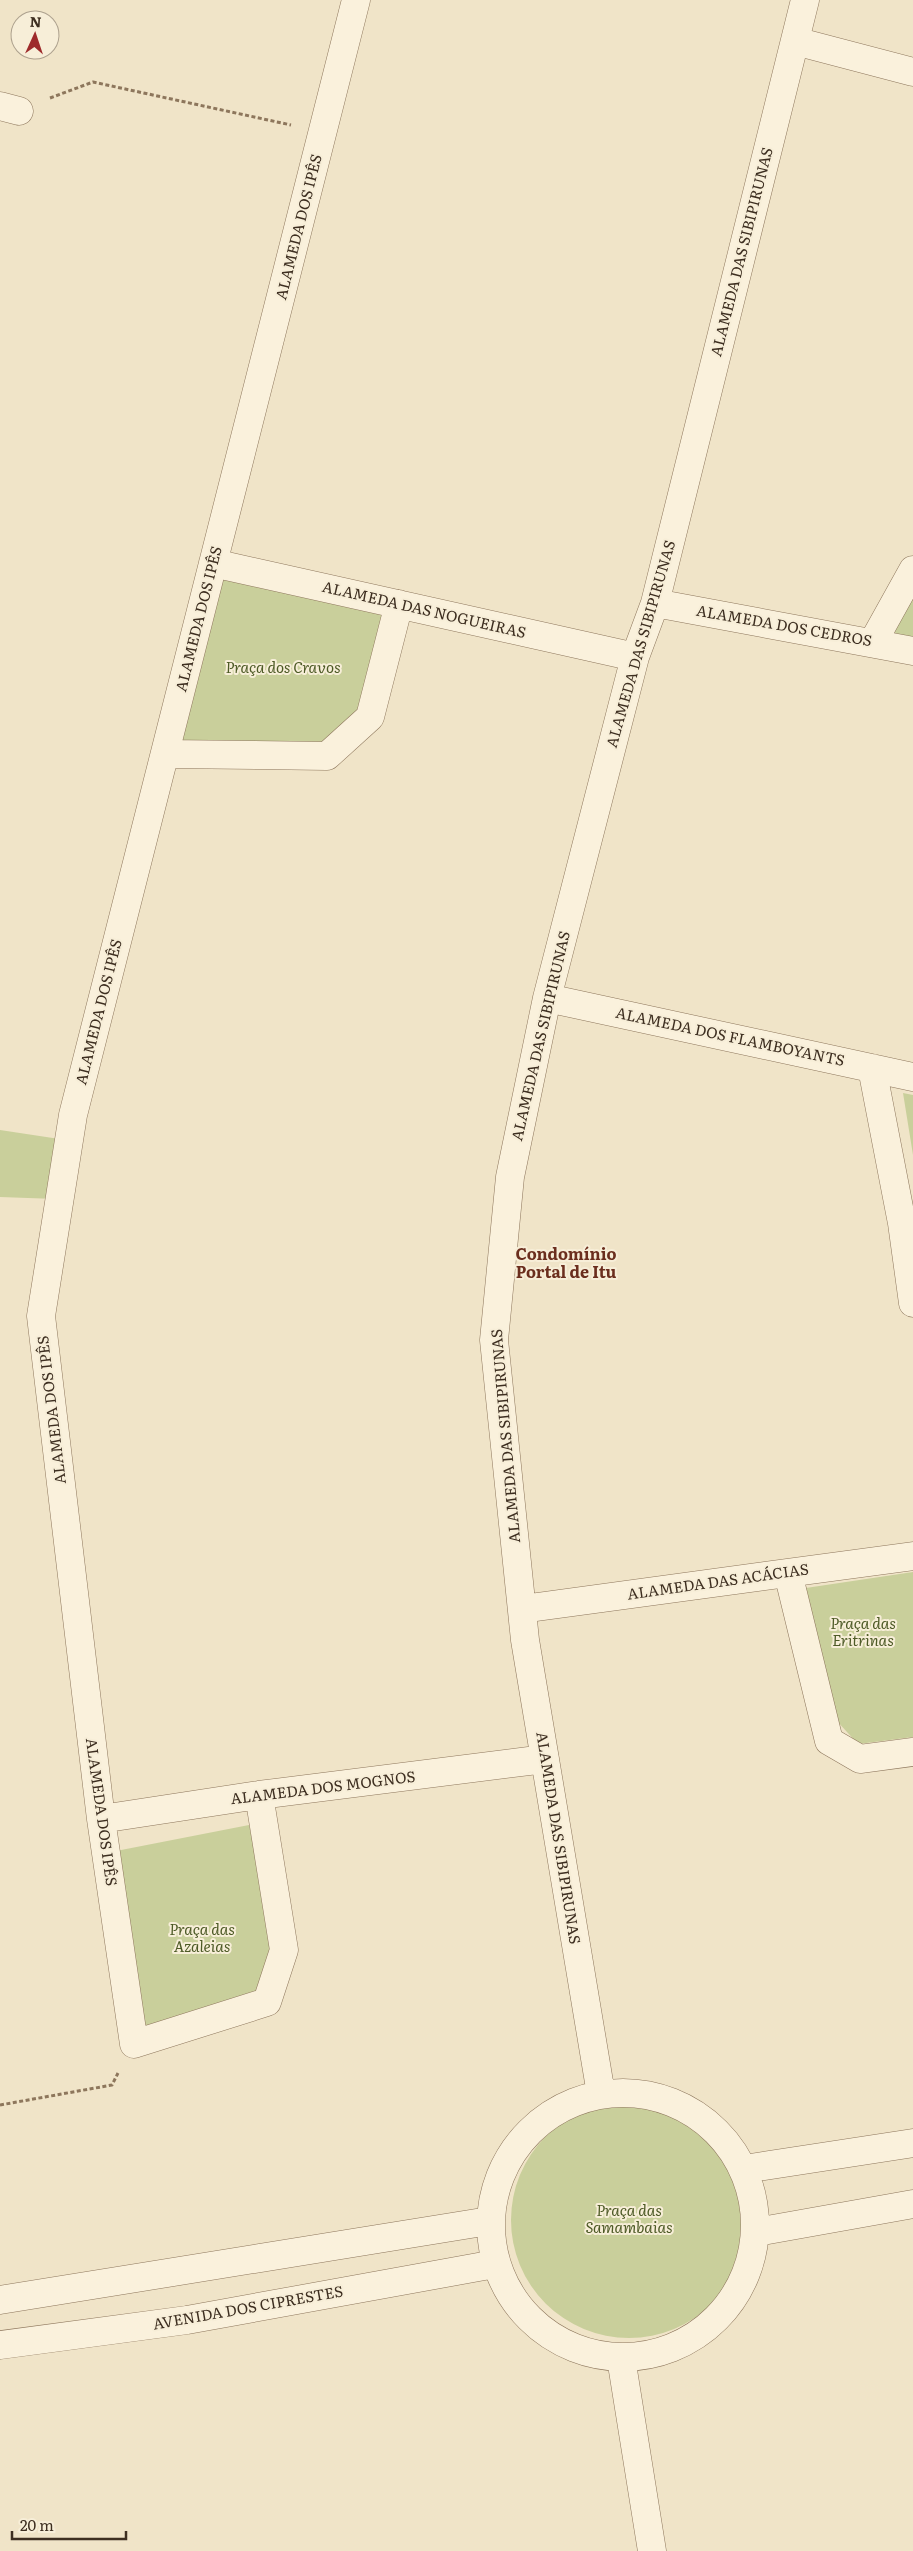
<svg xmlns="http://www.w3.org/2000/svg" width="913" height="2551" font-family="Literata,serif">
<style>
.green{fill:#c9cf9b}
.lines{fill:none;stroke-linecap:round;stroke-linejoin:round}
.minor-casing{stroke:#8d765c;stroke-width:29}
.path{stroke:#8d765c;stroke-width:3;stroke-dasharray:4 2.5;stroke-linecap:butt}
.minor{stroke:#faf1dc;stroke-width:28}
.labels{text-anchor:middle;stroke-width:4;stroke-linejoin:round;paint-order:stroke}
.street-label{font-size:15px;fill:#3d2e20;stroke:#f7eed8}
.park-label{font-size:15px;font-style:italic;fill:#4d5a26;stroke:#f7eed8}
.neighbourhood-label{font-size:16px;font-weight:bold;fill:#6b2e1e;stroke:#f7eed8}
</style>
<rect width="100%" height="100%" fill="#f0e4c8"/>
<path class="green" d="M216 569 394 606 367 714 325 752 170 751Z
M913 586V638L891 633Z
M903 1093 913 1095V1155Z
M0 1130 66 1140 56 1199 0 1197Z
M913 1572V1737L858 1744 836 1720 799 1589Z
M249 1825 278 1950 262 1999 144 2029 116 1851Z
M511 2220a118 118 0 1 1 236 0a118 118 0 1 1-236 0Z"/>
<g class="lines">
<g class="minor-casing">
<path id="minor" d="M795 41 913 72
M0 106 19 111
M213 563 635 657
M655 603 913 651
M873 642 913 570
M165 754 327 756 370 717 399 604
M547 998 913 1077
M872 1068 902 1223 913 1303
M788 1573 829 1741 860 1759 913 1752
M522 1609 913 1556
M259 1795 284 1950 267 2002 134 2044 101 1819 41 1316 73 1115 356 0
M101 1819 259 1795 545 1759
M491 2225a132 132 0 1 1 264 0a132 132 0 1 1-264 0Z
M601 2094 525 1640 494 1340 510 1177 547 998 635 657 655 603 805 0
M744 2169 913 2143
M756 2232 913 2204
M0 2300 489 2221
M0 2345 187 2320 495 2264
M621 2358 652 2551"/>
</g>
<path class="path" d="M50 98 93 82 291 125
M0 2105 112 2085 118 2073"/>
<use href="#minor" class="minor"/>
</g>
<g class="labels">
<g class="street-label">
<text transform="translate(299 227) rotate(-76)" y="5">ALAMEDA DOS IPÊS</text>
<text transform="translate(742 252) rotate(-76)" y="5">ALAMEDA DAS SIBIPIRUNAS</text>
<text transform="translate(424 610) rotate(13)" y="5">ALAMEDA DAS NOGUEIRAS</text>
<text transform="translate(199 619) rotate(-76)" y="5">ALAMEDA DOS IPÊS</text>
<text transform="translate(784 626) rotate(10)" y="5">ALAMEDA DOS CEDROS</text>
<text transform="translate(641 644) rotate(-74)" y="5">ALAMEDA DAS SIBIPIRUNAS</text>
<text transform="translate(99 1012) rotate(-76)" y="5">ALAMEDA DOS IPÊS</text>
<text transform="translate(541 1036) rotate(-77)" y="5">ALAMEDA DAS SIBIPIRUNAS</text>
<text transform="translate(730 1037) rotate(12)" y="5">ALAMEDA DOS FLAMBOYANTS</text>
<text transform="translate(52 1410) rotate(-97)" y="5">ALAMEDA DOS IPÊS</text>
<text transform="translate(506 1436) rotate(-95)" y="5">ALAMEDA DAS SIBIPIRUNAS</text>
<text transform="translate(718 1582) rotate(-8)" y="5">ALAMEDA DAS ACÁCIAS</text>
<text transform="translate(323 1788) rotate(-7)" y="5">ALAMEDA DOS MOGNOS</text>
<text transform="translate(101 1812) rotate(82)" y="5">ALAMEDA DOS IPÊS</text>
<text transform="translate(558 1838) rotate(81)" y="5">ALAMEDA DAS SIBIPIRUNAS</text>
<text transform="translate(248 2308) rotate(-10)" y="5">AVENIDA DOS CIPRESTES</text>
</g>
<g class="park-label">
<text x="283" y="673">Praça dos Cravos</text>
<text x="863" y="1629">Praça das<tspan x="863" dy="17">Eritrinas</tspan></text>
<text x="202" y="1935">Praça das<tspan x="202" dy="17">Azaleias</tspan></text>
<text x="629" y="2216">Praça das<tspan x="629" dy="17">Samambaias</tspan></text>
</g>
<g class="neighbourhood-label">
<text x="566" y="1260">Condomínio<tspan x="566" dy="18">Portal de Itu</tspan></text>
</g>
</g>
<g transform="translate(35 35) rotate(3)"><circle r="24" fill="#f7eed8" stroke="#ada18e"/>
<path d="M0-4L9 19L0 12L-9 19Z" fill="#9e2a2b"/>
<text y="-8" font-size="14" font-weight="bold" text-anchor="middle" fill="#3d2e20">N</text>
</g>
<path d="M12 2531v8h114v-8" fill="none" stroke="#3d2e20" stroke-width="2.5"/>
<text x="20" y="2531" font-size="15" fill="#3d2e20" stroke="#f7eed8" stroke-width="4" paint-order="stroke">20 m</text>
</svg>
